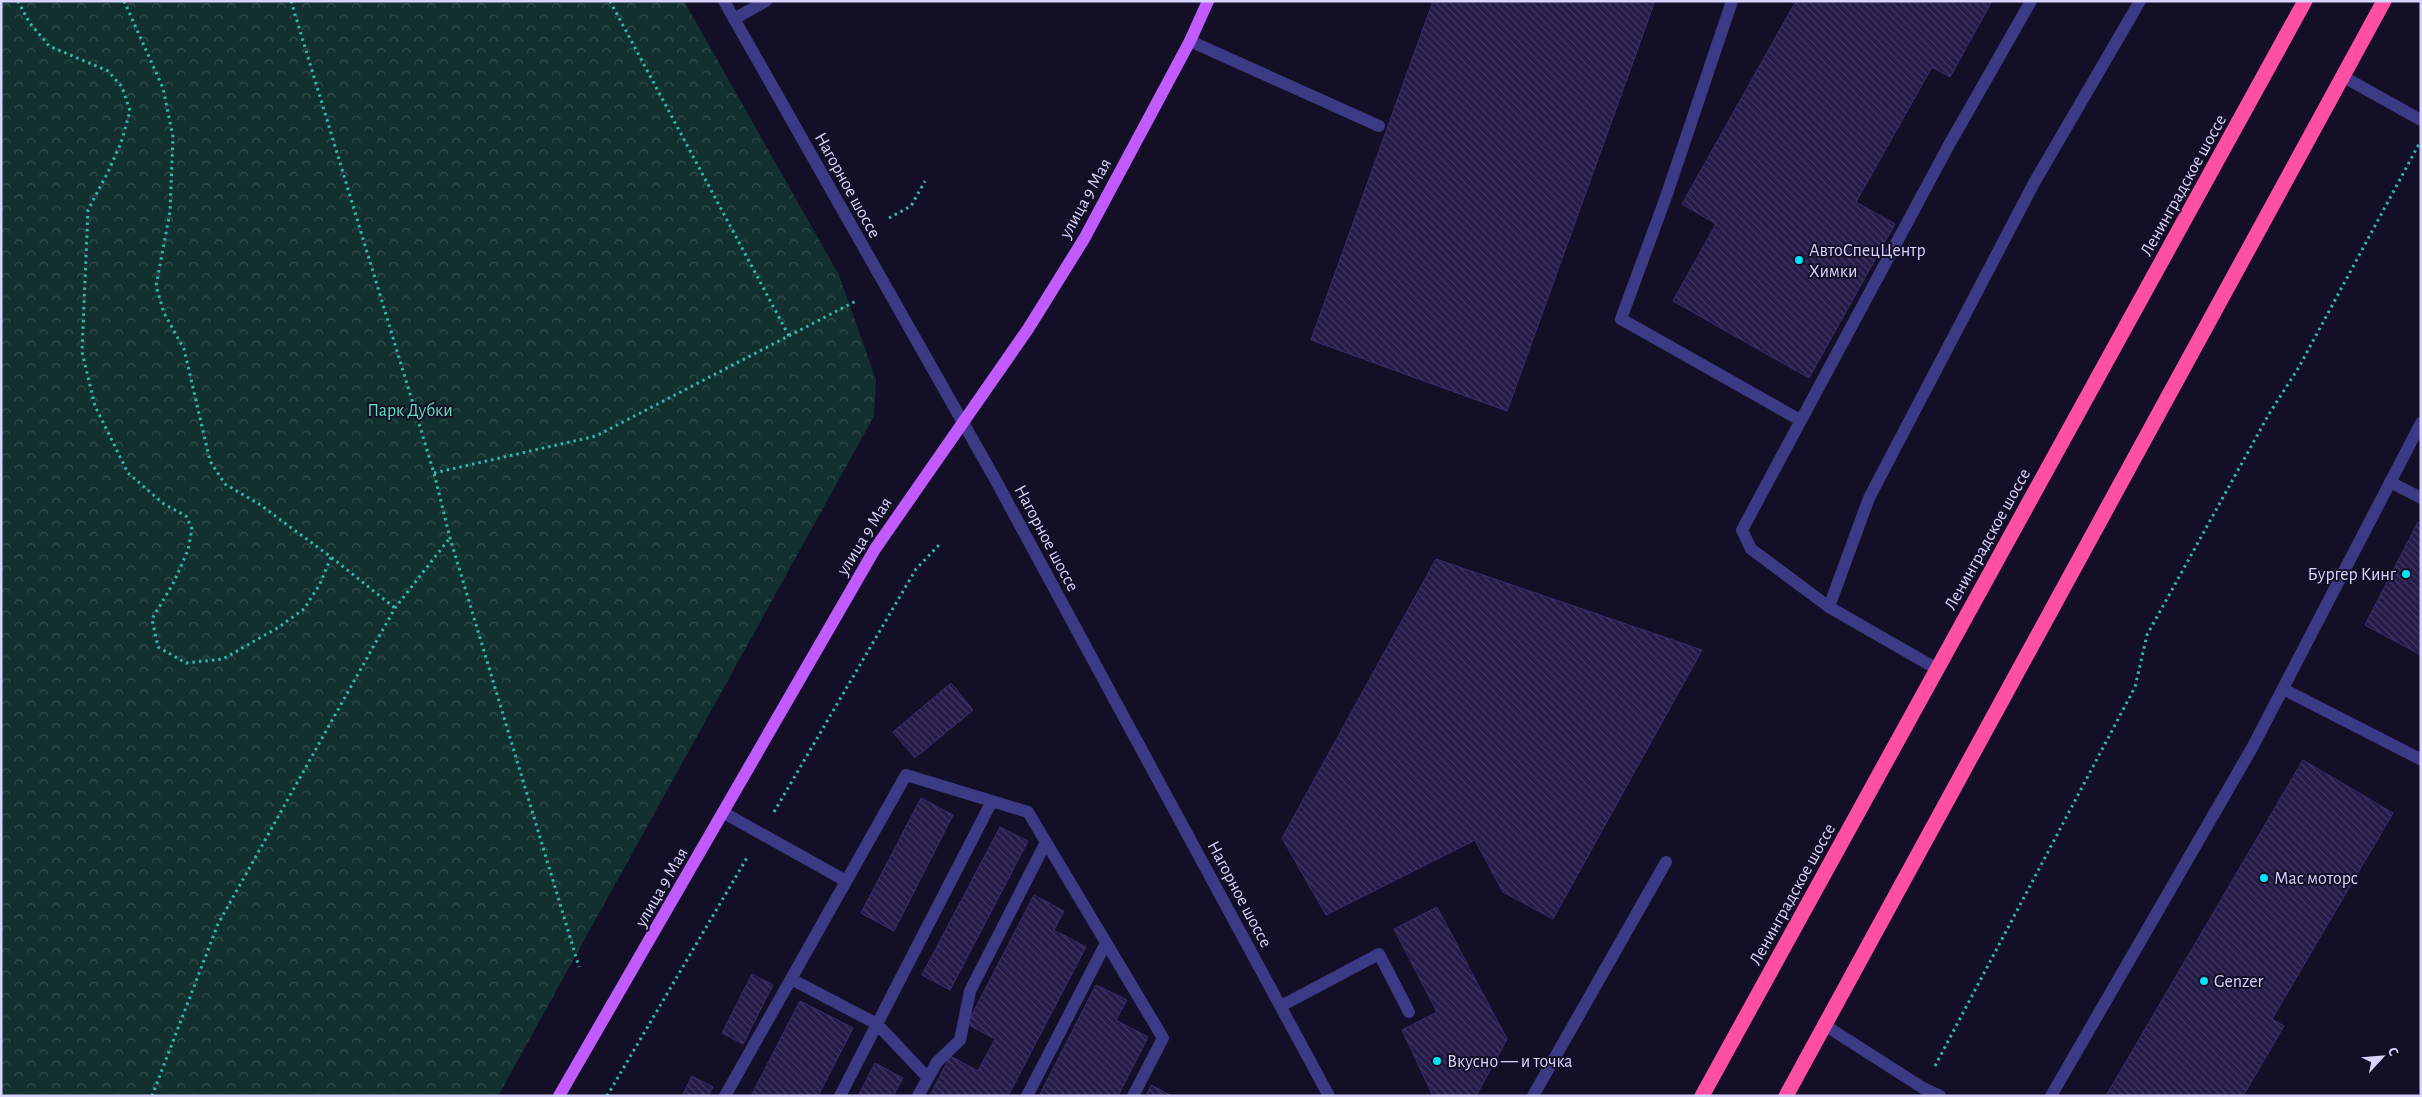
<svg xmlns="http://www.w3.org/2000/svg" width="2422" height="1097" font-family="'Alegreya Sans',sans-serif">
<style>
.forest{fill:url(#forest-crowns)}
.building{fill:url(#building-back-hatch);stroke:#3b2d73}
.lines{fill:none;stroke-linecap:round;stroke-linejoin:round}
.path{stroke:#2fb8b0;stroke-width:3;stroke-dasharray:2.5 4;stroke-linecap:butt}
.minor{stroke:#3d3a85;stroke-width:12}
.major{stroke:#c25bff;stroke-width:12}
.highway{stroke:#ff4fa3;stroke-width:15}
.poi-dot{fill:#00e5ff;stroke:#130f26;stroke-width:2}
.labels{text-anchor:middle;stroke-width:4;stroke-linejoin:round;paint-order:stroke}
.street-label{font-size:18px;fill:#d9d4ff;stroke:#130f26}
.poi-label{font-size:18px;fill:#d9d4ff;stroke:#130f26;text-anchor:start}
.park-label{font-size:18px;fill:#5fe0c0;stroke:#130f26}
</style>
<defs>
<pattern id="forest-crowns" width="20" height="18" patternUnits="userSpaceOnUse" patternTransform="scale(1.25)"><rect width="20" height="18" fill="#12302f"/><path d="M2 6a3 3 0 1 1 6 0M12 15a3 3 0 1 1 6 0" fill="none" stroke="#344d4e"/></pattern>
<pattern id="building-back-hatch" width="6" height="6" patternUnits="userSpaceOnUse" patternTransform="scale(1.25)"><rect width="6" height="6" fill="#241b47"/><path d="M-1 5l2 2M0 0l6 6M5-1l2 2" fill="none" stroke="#433b63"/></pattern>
</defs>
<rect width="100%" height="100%" fill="#130f26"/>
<path class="forest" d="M1 1H684L839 275 876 380 874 416 498 1096H1Z"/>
<path class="building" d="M1433 1H1655L1507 411 1311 340Z
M1796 1H1992L1950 77 1932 67 1856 202 1895 224 1809 378 1673 301 1716 224 1682 204Z
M2418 522 2421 523V655L2365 625Z
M1436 559 1702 650 1553 919 1503 892 1475 840 1326 915 1282 838Z
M951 683 973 710 915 758 893 732Z
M2303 760 2393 813 2272 1019 2284 1026 2243 1096H2111L2107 1094Z
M921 798 953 815 894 931 861 913Z
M1000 827 1028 841 950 990 922 975Z
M1034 895 1064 911 1054 930 1086 947 1008 1096H930L950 1056 978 1071 995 1039 967 1024Z
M1437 907 1507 1039 1476 1096H1433L1402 1030 1437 1012 1394 929Z
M752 974 773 985 743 1044 722 1033Z
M1096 985 1127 1000 1116 1020 1148 1037 1118 1096H1039Z
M800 1001 853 1028 818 1096H751Z
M875 1063 903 1078 893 1096H858Z
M692 1076 713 1087 708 1096H682Z
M1151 1085 1172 1096H1146Z"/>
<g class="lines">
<path class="path" d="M18 1 29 22 49 46 108 71 122 87 130 111 121 143 108 172 88 210 82 352 95 406 128 473 164 504 186 516 192 529 188 550 174 582 152 619 158 647 186 663 223 659 279 627 304 609 320 584 331 557
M124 1 163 88 173 137 170 212 156 286 164 313 184 349 210 461 225 484 259 504 331 557 395 608
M291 1 434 473 450 538 579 967
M610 1 789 336
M889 218 911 206 925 181
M434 473 596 436 856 301
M774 812 916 569 939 545
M1935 1066 2135 687 2147 635 2269 414 2299 367 2419 144
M152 1096 218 924 395 608 449 539
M607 1096 748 856"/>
<path class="minor" d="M724 1 995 479 1329 1096
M1732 1 1667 194 1621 319 1800 420
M734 19 766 1
M1190 41 1379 126
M2342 76 2421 120
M2390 482 2421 498
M1829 607 1869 498 2034 183 2140 1
M1937 669 1829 607 1751 549 1742 530 1950 143 2031 1
M2283 689 2420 759 2421 757
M724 813 846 881
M791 979 877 1024 928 1078
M1281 1006 1379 954 1409 1012
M1826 1026 1923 1088 1940 1096
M725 1096 906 775 1028 812 1163 1038 1133 1096
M840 1096 992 801
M918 1096 937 1062 960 1040 970 991 1046 842
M1027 1096 1106 943
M1533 1096 1666 862
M2051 1096 2252 748 2421 423"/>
<path class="major" d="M559 1096 875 549 1028 329 1084 239 1190 41 1208 1"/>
<path class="highway" d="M1702 1096 2305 1
M1786 1096 2384 1"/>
</g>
<g class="poi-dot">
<circle cx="1799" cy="260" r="5"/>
<circle cx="2406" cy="574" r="5"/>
<circle cx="2264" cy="878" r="5"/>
<circle cx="2204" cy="981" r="5"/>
<circle cx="1437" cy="1061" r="5"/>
</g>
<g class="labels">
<g class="street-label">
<text transform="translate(848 185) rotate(61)" y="6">Нагорное шоссе</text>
<text transform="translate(2183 185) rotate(-61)" y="6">Ленинградское шоссе</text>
<text transform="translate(1085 198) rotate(-61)" y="6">улица 9 Мая</text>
<text transform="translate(864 536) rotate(-58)" y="6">улица 9 Мая</text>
<text transform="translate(1047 538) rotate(62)" y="6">Нагорное шоссе</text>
<text transform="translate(1987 539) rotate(-61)" y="6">Ленинградское шоссе</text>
<text transform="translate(661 887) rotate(-60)" y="6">улица 9 Мая</text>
<text transform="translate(1240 894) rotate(62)" y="6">Нагорное шоссе</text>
<text transform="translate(1792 894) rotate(-61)" y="6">Ленинградское шоссе</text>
</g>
<g class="poi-label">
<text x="1809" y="256">АвтоСпецЦентр<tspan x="1809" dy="21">Химки</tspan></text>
<text x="2396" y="580" text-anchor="end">Бургер Кинг</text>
<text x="2274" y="884">Мас моторс</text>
<text x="2214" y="987">Genzer</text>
<text x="1447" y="1067">Вкусно — и точка</text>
</g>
<g class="park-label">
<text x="410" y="416">Парк Дубки</text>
</g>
</g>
<rect width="2422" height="1097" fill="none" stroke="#d9d4ff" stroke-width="5"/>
<g transform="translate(2382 1057) rotate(64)" stroke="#130f26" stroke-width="4" paint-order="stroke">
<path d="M0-4L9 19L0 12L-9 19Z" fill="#d9d4ff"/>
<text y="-8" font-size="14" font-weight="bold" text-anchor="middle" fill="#d9d4ff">С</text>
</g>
</svg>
